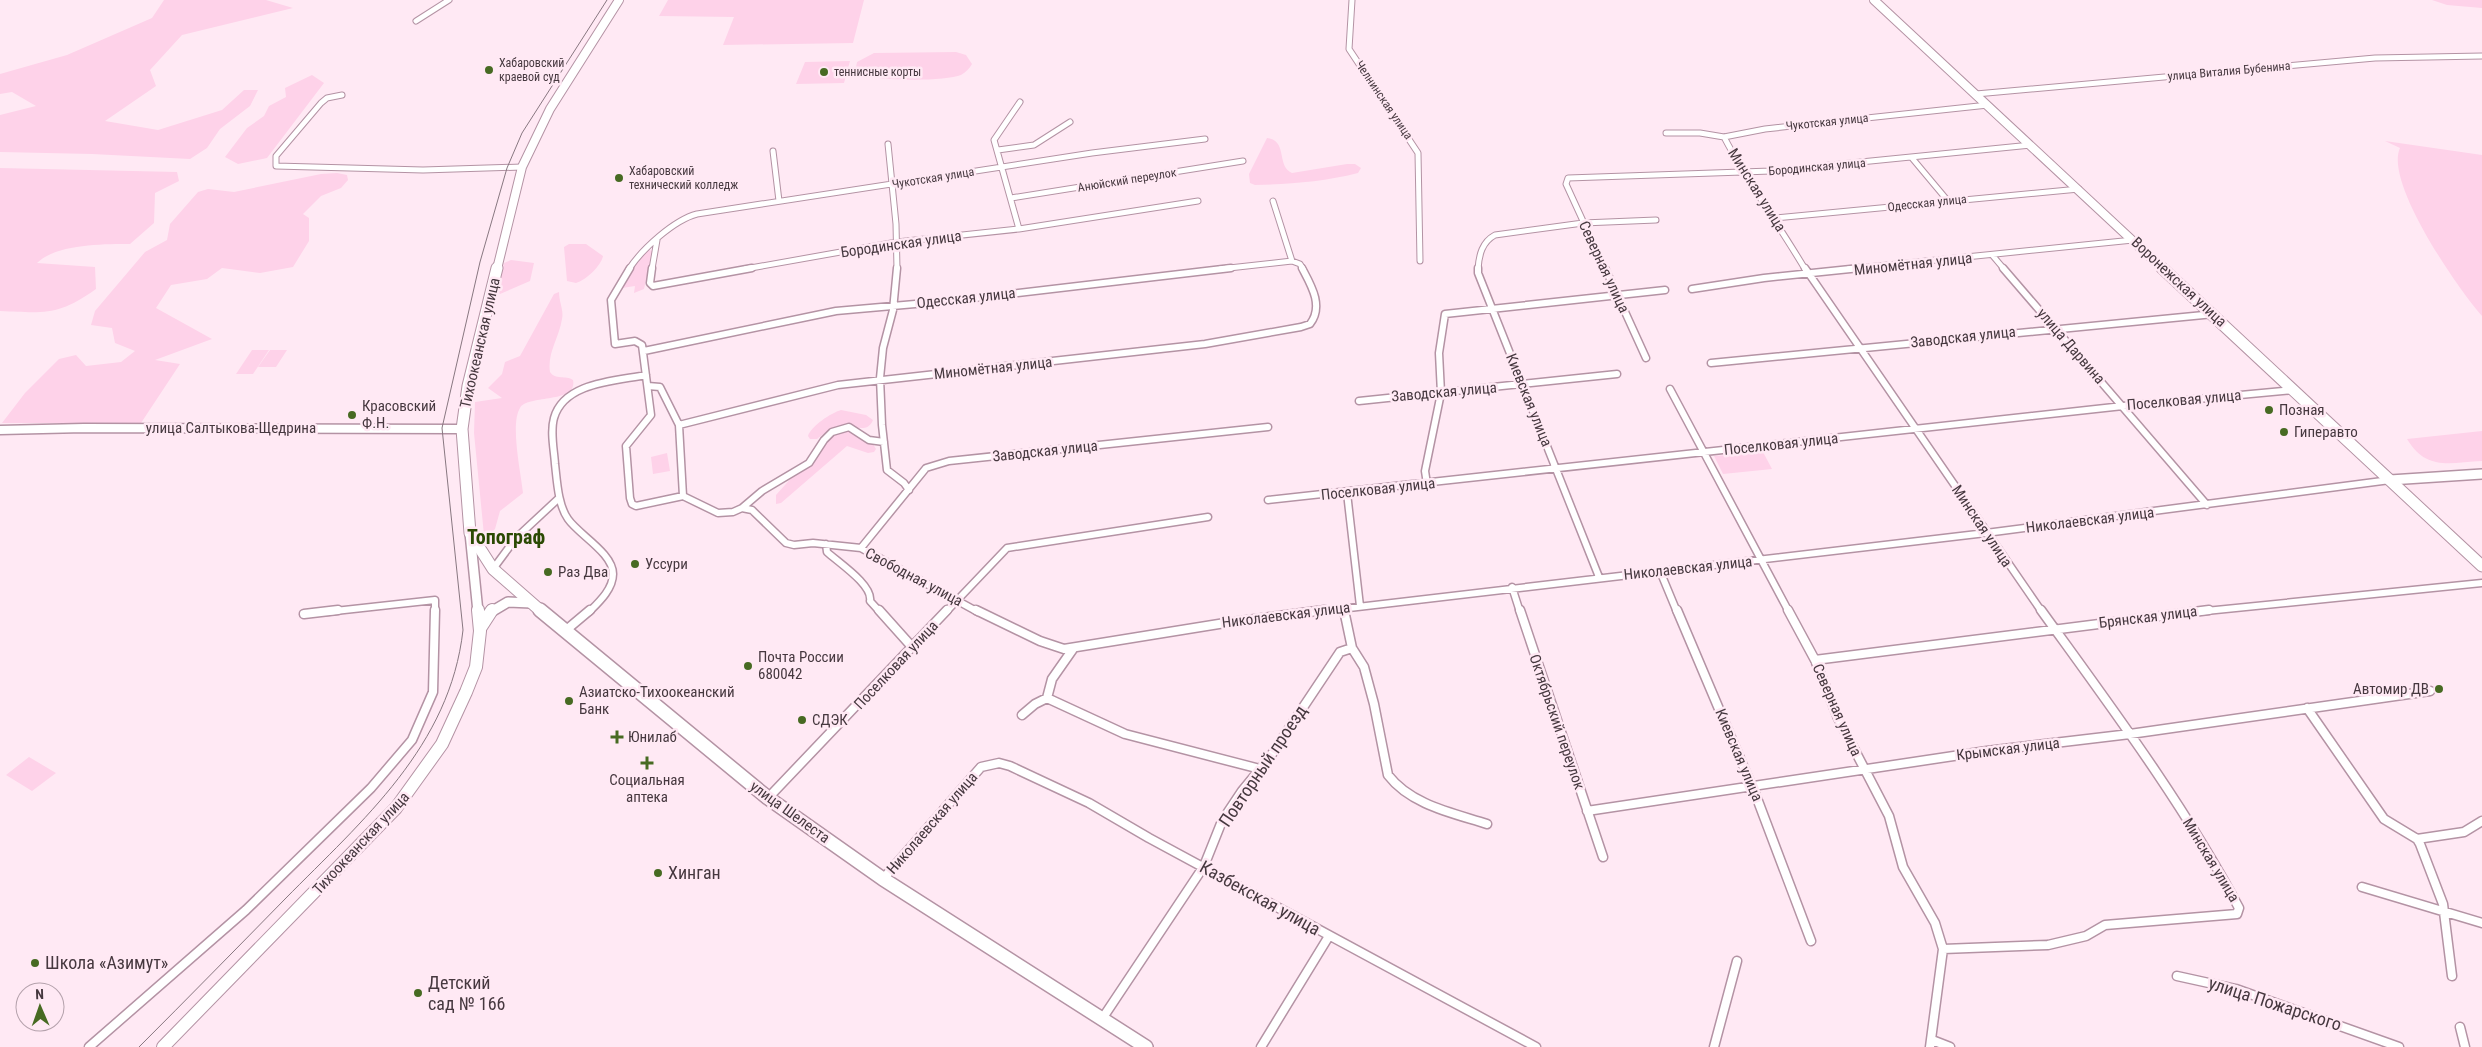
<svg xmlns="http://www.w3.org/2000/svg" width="2482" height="1047" font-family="'Roboto Condensed',sans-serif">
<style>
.green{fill:#fed2e9}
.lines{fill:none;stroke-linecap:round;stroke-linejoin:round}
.minor-far2-casing{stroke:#b493a4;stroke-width:7}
.minor-far1-casing{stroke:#b493a4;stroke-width:9}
.minor-casing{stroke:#b493a4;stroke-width:11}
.tertiary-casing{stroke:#b493a4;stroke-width:11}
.secondary-far1-casing{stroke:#b493a4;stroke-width:12}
.secondary-casing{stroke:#b493a4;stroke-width:14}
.primary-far2-casing{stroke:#b493a4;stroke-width:10}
.primary-far1-casing{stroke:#b493a4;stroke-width:13}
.primary-casing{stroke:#b493a4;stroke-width:16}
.trunk-far1-casing{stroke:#b493a4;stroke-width:10}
.trunk-casing{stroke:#b493a4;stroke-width:13}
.minor-far2{stroke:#fff;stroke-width:5}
.minor-far1{stroke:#fff;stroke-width:6}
.minor{stroke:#fff;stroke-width:8}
.tertiary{stroke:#fff;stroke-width:8}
.secondary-far1{stroke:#fff;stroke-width:9}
.secondary{stroke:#fff;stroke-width:12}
.primary-far2{stroke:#fff;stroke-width:8}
.primary-far1{stroke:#fff;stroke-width:11}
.primary{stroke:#fff;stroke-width:13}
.trunk-far1{stroke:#fff;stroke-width:8}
.trunk{stroke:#fff;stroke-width:11}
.tram{stroke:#887780;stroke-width:1}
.poi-dot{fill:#476a22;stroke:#ffe9f4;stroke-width:2}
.labels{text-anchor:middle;stroke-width:5;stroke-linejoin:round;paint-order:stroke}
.far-poi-label{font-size:12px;fill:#46383f;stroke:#ffe9f4;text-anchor:start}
.far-street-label{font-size:12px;fill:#46383f;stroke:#ffe9f4}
.street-label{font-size:15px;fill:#46383f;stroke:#ffe9f4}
.poi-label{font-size:15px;fill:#46383f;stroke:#ffe9f4;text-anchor:start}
.near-street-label{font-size:18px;fill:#46383f;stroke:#ffe9f4}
.near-poi-label{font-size:18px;fill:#46383f;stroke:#ffe9f4;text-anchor:start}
.district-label{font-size:20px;font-weight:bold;fill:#2b4a03;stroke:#ffe9f4}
</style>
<rect width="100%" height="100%" fill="#ffe9f4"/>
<path class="green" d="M164 0H266L293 8 182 35 150 70 156 86 105 121 158 130 222 110 244 90H258L250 106 220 129 207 148 190 159 92 154 0 152V115L36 106 12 92 0 94V74L67 55 152 18Z
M668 0H864L853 43 723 45 734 17 659 16Z
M2432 0H2482V8L2447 5Z
M956 52 966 55 972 64C969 69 966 72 961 75 944 82 871 81 855 73L857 62 874 53Z
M850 61 844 83 796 84 805 62Z
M312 75 324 83 267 158 238 164 225 157 247 128 264 116 269 106 286 97 285 88Z
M1267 138C1288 140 1276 166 1292 173L1347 164H1355L1361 168 1358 173C1323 182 1290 184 1255 185L1250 183 1249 174Z
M2385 141 2482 155V316C2458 289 2384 182 2400 148Z
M0 168 177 172 179 181 155 193 154 223 130 244C103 244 56 244 37 263L95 267 96 289C58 316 45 313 0 311Z
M337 173 347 175 348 180 341 188 321 196 303 214 309 218V241L293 267 260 273 222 268 207 279 171 285 156 308 212 339 155 360 180 364 141 423H2L25 393 59 359 76 355 86 366 121 362 135 351 115 343 112 328 91 325 95 311 145 252 167 240 170 224 198 192 208 189 234 192 321 174Z
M569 244H586L603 256C601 266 586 280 576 283L567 281 564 247Z
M649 250 653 251 644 289 634 293 635 286 622 288 637 260Z
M511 260 534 263 530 281 500 294 498 292 504 263Z
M559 292C559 302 564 310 562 319 559 338 547 353 550 372 555 380 566 375 573 380 578 404 527 394 520 408 510 424 521 473 523 493L500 511 495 529 489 535H484L474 433 475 402 502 398 488 388 502 374 505 362 520 356 554 294Z
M252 350H269L253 374H236Z
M270 350H287L276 367H258Z
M841 410 866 415 873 420C867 435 852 424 841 426 830 428 825 433 817 439H810L808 436C811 426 831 413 841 410Z
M848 430 873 444 876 449 874 452 868 453 847 446 781 503 776 504V495L829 436Z
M2482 431V461C2451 462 2427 472 2407 439Z
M1763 452 1772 469 1723 474 1714 456Z
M667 453 670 471 653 474 651 457Z
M29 757 56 773 32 791 6 775Z"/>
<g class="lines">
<g class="minor-far2-casing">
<path id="minor-far2" d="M1352 0 1349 49 1418 153 1420 261
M416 21 449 0
M1976 94 2375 58 2482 56
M342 95 327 98 321 103 276 156V166L423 170 522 167
M1666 133H1700L1724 137 1765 129 1988 105
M1724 137C1748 183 1779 225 1805 269
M888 144 896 224 897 269
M998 150 1034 145 1070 122
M773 151 779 201
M1912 158 1948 201
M1011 198 1243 161
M1273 201 1292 261 1300 264 1303 269
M1775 218 2079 189
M1019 229 994 140 1020 102
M1993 256 2004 269
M629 269C642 249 674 220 697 214L1092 153 1205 139
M652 269 657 240
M745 269 897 242 1019 229 1198 201
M1220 269 1292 261
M1478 269C1479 255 1482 242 1495 235L1583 223 1656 220
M1605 269 1566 184 1568 178 1771 171 2031 145
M1848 269 2133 240"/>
</g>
<g class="minor-far1-casing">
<path id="minor-far1" d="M630 268 611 300 615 344 635 341 642 345 651 415 626 446 630 498 632 504 636 506 683 496
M652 268 650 283 653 286 752 268
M897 268 893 310 883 348 880 378 882 425 887 470 904 483 909 490
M1478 268V273L1599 577
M1605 268 1646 358
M1805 268 2042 612
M2003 268 2207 505
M1692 289 1764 278 1860 268
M644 351 836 311 949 301 1231 268
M1711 363 2214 314
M648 386 660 387 679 425 683 496 718 513 733 512 742 508 752 510 786 543 794 545 813 543 861 548 978 612
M1670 389 1789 612
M1359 401 1617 374
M679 425 838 385 1205 344 1301 327 1310 324C1324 306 1311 285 1302 268
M1427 484 1425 471 1441 393 1439 353 1445 314 1665 290
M1347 493 1360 606
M1268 500 2123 406 2294 390
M742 508 762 491 809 463 824 440 832 432 849 427 869 440 884 442
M826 544 827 552C839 563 873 585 870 601L880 612
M861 548 926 468 949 461 1268 427
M493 569 516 538 559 498
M1660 571 1677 612
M1512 587 1520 612
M1343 608 1344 612
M326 612 435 600V612
M589 612C599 602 613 589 613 574 613 553 579 535 568 519 558 505 557 481 555 464 554 449 550 432 554 418 564 382 616 381 646 375
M946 612 1007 548 1208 517
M1315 612 1986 533 2390 480
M2196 612 2482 583"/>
</g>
<g class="minor-casing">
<path id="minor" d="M879 610 913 648
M976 610 1040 641 1064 649 1225 623 1325 610
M1344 610 1352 648 1364 667 1374 704 1388 775C1411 805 1453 813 1487 824
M1520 610 1603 857
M1677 610 1758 801 1811 941
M1788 610 1815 660 1838 718 1889 816 1903 867 1935 923 1943 949 1930 1047
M304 614 338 610
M565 631 590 610
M1815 660 2209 610
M1047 698 1125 734 1260 769
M2307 708 2384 819 2417 839 2420 844 2443 904 2452 976
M1022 715 1035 704 1047 698 1052 679 1073 649
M768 798 947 610
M1587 811 1987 751 2130 734 2430 691
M2417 839 2464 832 2482 821
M883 879 981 767 999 763 1010 766 1089 803 1149 838 1536 1047
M2362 887 2482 923
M1943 949 2048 945 2086 936 2105 925 2237 914 2239 908C2183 803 2111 707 2041 610
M2177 976 2236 989 2399 1047
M1102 1019 1204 866 1222 821 1242 791 1270 757 1340 652 1352 648
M2460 1027 2465 1047
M1932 1040 1950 1047
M89 1047 246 910 371 788 412 740 433 692 435 610
M1261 1047 1329 936
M1714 1047 1737 961"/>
</g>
<g class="tertiary-casing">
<path id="tertiary" d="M0 430 84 428 462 429"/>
</g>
<g class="secondary-far1-casing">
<path id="secondary-far1" d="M2390 480 2482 474
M470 533 478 612
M491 612 508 602 531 603"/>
</g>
<g class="secondary-casing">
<path id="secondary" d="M481 627 492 610
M163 1047 396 808 442 744 466 692 476 667 480 631 478 610"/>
</g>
<g class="primary-far2-casing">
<path id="primary-far2" d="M497 269 522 167 550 109 619 0"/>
</g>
<g class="primary-far1-casing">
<path id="primary-far1" d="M497 268 468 386 462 429 470 533 493 569 542 612"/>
</g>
<g class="primary-casing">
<path id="primary" d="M540 610 768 798 883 879 1146 1047"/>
</g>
<g class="trunk-far1-casing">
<path id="trunk-far1" d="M1874 0 2163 269"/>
</g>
<g class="trunk-casing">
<path id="trunk" d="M2162 268 2482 566"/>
</g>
<use href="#minor-far2" class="minor-far2"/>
<use href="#minor-far1" class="minor-far1"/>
<use href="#minor" class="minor"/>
<use href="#tertiary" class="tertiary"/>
<use href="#secondary-far1" class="secondary-far1"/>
<use href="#secondary" class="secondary"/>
<use href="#primary-far2" class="primary-far2"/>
<use href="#primary-far1" class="primary-far1"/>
<use href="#primary" class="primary"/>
<use href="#trunk-far1" class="trunk-far1"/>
<use href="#trunk" class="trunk"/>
<path class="tram" d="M139 1047C188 998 237 948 285 899 363 820 450 746 463 630L442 428 480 262 507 168 522 133 607 0"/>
</g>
<g class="poi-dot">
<circle cx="489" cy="70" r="5"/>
<circle cx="824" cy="72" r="5"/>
<circle cx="619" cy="178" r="5"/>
<circle cx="2269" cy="410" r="5"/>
<circle cx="352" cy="415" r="5"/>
<circle cx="2284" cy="432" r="5"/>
<circle cx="635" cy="564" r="5"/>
<circle cx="548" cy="572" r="5"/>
<circle cx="748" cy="666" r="5"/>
<circle cx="2439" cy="689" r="5"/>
<circle cx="569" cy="701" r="5"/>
<circle cx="802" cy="720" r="5"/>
<path d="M614.5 729.5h5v5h5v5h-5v5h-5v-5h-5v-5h5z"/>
<path d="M644.5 755.5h5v5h5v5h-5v5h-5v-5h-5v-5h5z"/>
<circle cx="658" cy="873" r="5"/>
<circle cx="35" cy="963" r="5"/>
<circle cx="418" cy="993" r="5"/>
</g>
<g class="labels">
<g class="far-poi-label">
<text x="499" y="67">Хабаровский<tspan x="499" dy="14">краевой суд</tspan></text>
<text x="834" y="76">теннисные корты</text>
<text x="629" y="175">Хабаровский<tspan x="629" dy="14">технический колледж</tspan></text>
</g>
<g class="far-street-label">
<text transform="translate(2229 71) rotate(-5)" y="4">улица Виталия Бубенина</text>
<text transform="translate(1384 100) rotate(56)" y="4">Челнинская улица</text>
<text transform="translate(1827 122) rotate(-6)" y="4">Чукотская улица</text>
<text transform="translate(1817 167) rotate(-5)" y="4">Бородинская улица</text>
<text transform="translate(933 178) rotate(-9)" y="4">Чукотская улица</text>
<text transform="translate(1127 180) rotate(-9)" y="4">Анюйский переулок</text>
<text transform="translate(1927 203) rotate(-6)" y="4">Одесская улица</text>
</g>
<g class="street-label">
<text transform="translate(1757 190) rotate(58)" y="5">Минская улица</text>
<text transform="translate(901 244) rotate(-8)" y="5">Бородинская улица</text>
<text transform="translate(1913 264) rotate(-6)" y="5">Миномётная улица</text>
<text transform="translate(1604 267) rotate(65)" y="5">Северная улица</text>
<text transform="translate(2179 282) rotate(43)" y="5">Воронежская улица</text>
<text transform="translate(966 298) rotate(-6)" y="5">Одесская улица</text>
<text transform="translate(1963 337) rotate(-6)" y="5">Заводская улица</text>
<text transform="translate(480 343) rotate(-77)" y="5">Тихоокеанская улица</text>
<text transform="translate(2071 346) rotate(49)" y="5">улица Дарвина</text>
<text transform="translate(993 368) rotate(-6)" y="5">Миномётная улица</text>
<text transform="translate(1444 392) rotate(-5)" y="5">Заводская улица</text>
<text transform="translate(1529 400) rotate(68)" y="5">Киевская улица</text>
<text transform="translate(2184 400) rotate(-5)" y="5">Поселковая улица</text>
<text x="231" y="433">улица Салтыкова-Щедрина</text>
<text transform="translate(1781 444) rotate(-6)" y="5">Поселковая улица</text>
<text transform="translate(1045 451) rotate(-6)" y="5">Заводская улица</text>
<text transform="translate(1378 489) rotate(-6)" y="5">Поселковая улица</text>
<text transform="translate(2090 520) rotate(-7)" y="5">Николаевская улица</text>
<text transform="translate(1982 526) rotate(56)" y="5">Минская улица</text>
<text transform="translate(1688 568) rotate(-6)" y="5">Николаевская улица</text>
<text transform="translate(914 577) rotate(28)" y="5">Свободная улица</text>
<text transform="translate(1286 615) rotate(-7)" y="5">Николаевская улица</text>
<text transform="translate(2148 617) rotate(-7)" y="5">Брянская улица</text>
<text transform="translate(896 665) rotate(-47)" y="5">Поселковая улица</text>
<text transform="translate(1837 710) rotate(66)" y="5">Северная улица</text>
<text transform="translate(1557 722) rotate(71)" y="5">Октябрьский переулок</text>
<text transform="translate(2008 749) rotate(-7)" y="5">Крымская улица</text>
<text transform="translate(1739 755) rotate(67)" y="5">Киевская улица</text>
<text transform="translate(790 812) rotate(36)" y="5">улица Шелеста</text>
<text transform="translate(932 823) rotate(-49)" y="5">Николаевская улица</text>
<text transform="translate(361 843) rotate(-47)" y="5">Тихоокеанская улица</text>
<text transform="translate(2211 860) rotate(59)" y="5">Минская улица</text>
</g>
<g class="poi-label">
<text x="362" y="411">Красовский<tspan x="362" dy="17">Ф.Н.</tspan></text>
<text x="2279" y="415">Позная</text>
<text x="2294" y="437">Гиперавто</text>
<text x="645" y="569">Уссури</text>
<text x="558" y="577">Раз Два</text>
<text x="758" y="662">Почта России<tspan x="758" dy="17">680042</tspan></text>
<text x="2429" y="694" text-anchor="end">Автомир ДВ</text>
<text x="579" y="697">Азиатско-Тихоокеанский<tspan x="579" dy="17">Банк</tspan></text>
<text x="812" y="725">СДЭК</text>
<text x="628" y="742">Юнилаб</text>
<text x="647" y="785" text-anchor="middle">Социальная<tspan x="647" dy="17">аптека</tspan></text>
</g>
<g class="near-street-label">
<text transform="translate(1263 766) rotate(-56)" y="6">Повторный проезд</text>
<text transform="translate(1260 898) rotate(29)" y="6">Казбекская улица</text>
<text transform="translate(2275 1004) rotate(18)" y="6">улица Пожарского</text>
</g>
<g class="near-poi-label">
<text x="668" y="879">Хинган</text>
<text x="45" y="969">Школа «Азимут»</text>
<text x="428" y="989">Детский<tspan x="428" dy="21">сад № 166</tspan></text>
</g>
<g class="district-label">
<text x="506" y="544">Топограф</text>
</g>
</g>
<g transform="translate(40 1007) rotate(358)"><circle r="24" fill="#ffe9f4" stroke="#b5a2ac"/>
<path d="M0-4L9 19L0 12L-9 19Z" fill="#476a22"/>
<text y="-8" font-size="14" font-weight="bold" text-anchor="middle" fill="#46383f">N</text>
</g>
</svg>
